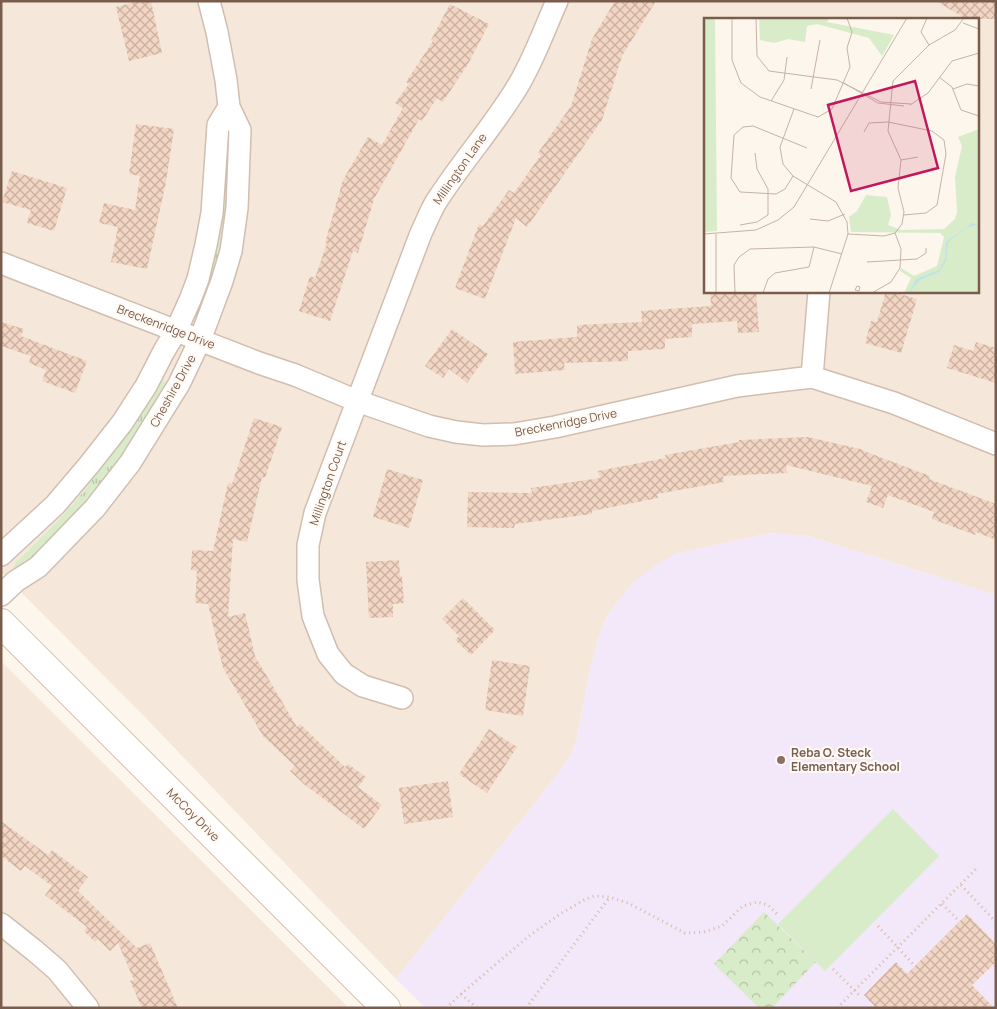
<svg xmlns="http://www.w3.org/2000/svg" width="997" height="1009" font-family="Manrope,sans-serif">
<style>
.residential{fill:#f5e8da;fill-rule:evenodd}
.education{fill:#f3e8fa}
.grass{fill:url(#grass-tufts)}
.park{fill:url(#park-crowns)}
.pitch{fill:#d8ecc9}
.building{fill:url(#building-cross-hatch)}
.lines{fill:none;stroke-linecap:round;stroke-linejoin:round}
.street-casing{stroke:#d1beb0;stroke-width:24}
.secondary-casing{stroke:#d6c0b0;stroke-width:30}
.path{stroke:#d9b8a5;stroke-width:3;stroke-dasharray:1 4;stroke-linecap:butt}
.street{stroke:#fff;stroke-width:21}
.secondary{stroke:#fff;stroke-width:28}
.education-dot{fill:#8d6e63;stroke:#fffaf3;stroke-width:2}
.labels{text-anchor:middle;stroke-width:4;stroke-linejoin:round;paint-order:stroke}
.street-label{font-size:12px;fill:#7a5c4d;stroke:#fffaf3}
.education-label{font-size:12px;font-weight:bold;fill:#785e54;stroke:#fffaf3;text-anchor:start}
.inset-road{fill:none;stroke:#c5b3a7;stroke-width:1}
.view{fill:#c2185b;fill-opacity:0.15;stroke:#c2185b;stroke-width:2.5}
.inset-edge{fill:none;stroke:#7a5c4d;stroke-width:2.5}
</style>
<defs>
<pattern id="grass-tufts" width="24" height="20" patternUnits="userSpaceOnUse" patternTransform="scale(1.25)"><rect width="24" height="20" fill="#d8ecc9"/><path d="M3 7l-1-3M5 7V3M7 7l1-3M15 17l-1-3M17 17v-4M19 17l1-3" fill="none" stroke="#b4c2a5"/></pattern>
<pattern id="park-crowns" width="20" height="18" patternUnits="userSpaceOnUse" patternTransform="scale(1.25)"><rect width="20" height="18" fill="#d8ecc9"/><path d="M2 6a3 3 0 1 1 6 0M12 15a3 3 0 1 1 6 0" fill="none" stroke="#b4c2a5"/></pattern>
<pattern id="building-cross-hatch" width="8" height="8" patternUnits="userSpaceOnUse" patternTransform="scale(1.25)"><rect width="8" height="8" fill="#f3d5c3"/><path d="M0 0l8 8M0 8l8-8" fill="none" stroke="#cab0a1"/></pattern>
</defs>
<rect width="100%" height="100%" fill="#fdf6ec"/>
<path class="residential" d="M1 1H996V595L808 536 770 533 675 554 606 618 598 640 590 669 577 738 573 750 560 771 396 979 140 712 1 572ZM706 19H978V291H706Z
M1 661 349 1008H1Z"/>
<path class="education" d="M770 533 808 536 996 595V1008H425L396 979 560 771 573 750 577 738 590 669 598 640 606 618 620 598 635 581 656 565 675 554Z"/>
<path class="grass" d="M226 129 231 132 224 256 207 290 206 286Z
M162 380 166 383 165 389 110 478 24 570 16 571 14 567 16 562C41 538 66 515 87 487 112 453 134 417 157 382Z"/>
<path class="park" d="M764 912 816 962 772 1008H759L714 964Z"/>
<path class="pitch" d="M893 809 939 856 825 971 778 924Z"/>
<path class="building" d="M139 1H151L162 53 129 61 116 7Z
M615 1H656L622 56 602 120 527 227 516 218 485 299 455 288 479 224 483 226 509 190 514 193 541 155 538 153 571 106 592 39Z
M936 1H996V19H966Z
M450 4 489 24 468 64 443 102 437 98 422 121 419 119 374 199 358 253 353 251 330 321 299 311 310 276 315 278 327 243H325L343 180 368 137 382 145 403 108 395 103 409 84 406 82 433 41 431 40Z
M136 124 174 129 166 182 147 269 111 262 118 227 99 223 104 203 135 210 140 176 129 174Z
M12 171 67 188 54 231 27 223 31 210 2 202Z
M710 291H756L759 332 738 333 737 321 692 324V337L665 339V349L628 351V361L564 363 565 370 515 374 513 342 577 337V325L642 322 641 311 711 306Z
M886 291H890L917 299 901 353 865 343 871 321 877 322Z
M1 322 24 329 21 336 87 361 75 393 42 381 46 370 29 363 31 356 1 346Z
M452 329 488 354 467 383 449 369 443 378 425 366Z
M976 342 996 348V383L947 368 954 345 973 351Z
M254 418 282 427 265 478 262 477 247 542 233 539 228 617 245 613 255 656 297 727 300 724 345 767 348 764 366 777 358 787 382 805 364 829 305 785 290 771 295 766 263 736 223 668 208 604 195 603 197 571 191 570 192 550 213 551 228 483 232 484Z
M808 437 864 450V451L930 476 929 479 996 504V540L976 532 975 535 932 519 934 512 888 495 883 508 866 502 872 486 786 465 787 473 723 476 724 482 657 494 658 498 592 511V514L515 524 514 528 467 527 468 492 532 493 531 488 600 478 598 471 666 458 665 455 739 442V440Z
M387 469 423 480 409 528 373 517Z
M399 560 400 576H402L404 603 393 604V617L369 618 366 562Z
M463 598 495 630 471 655 455 640 459 636 442 619Z
M492 660 530 666 523 716 485 710Z
M489 729 517 747 487 793 459 774Z
M448 781 453 817 404 824 399 788Z
M1 821 48 855 52 850 88 877 78 891 137 948 150 943 178 1008H142L130 981 134 980 118 943 110 951 98 939 95 942 84 931 87 927 45 895 52 886 25 866 21 871 1 856Z
M967 914 996 944V962L972 985 994 1008H876L864 995 896 962 907 974Z"/>
<g class="lines">
<g class="street-casing">
<path id="street" d="M1 263 259 363 295 375 357 401 429 426 456 432 483 435 514 434 555 427 737 386 812 377 894 403 996 444
M812 377 819 291
M1 555 55 505 89 465 122 423 146 386 164 351 176 331 190 300 198 279 206 245 212 213 218 125 229 107
M1 595 16 581 38 567 95 508 130 463 179 384 200 340 222 281 231 251 237 208 240 130 229 107 226 80 217 32 209 1
M402 698 363 686 344 674 328 654 313 616 308 580V545L315 513 421 233C426 223 430 212 436 202 461 163 492 128 516 89 533 62 544 30 557 1
M1 924 35 951 57 970 88 1008"/>
</g>
<g class="secondary-casing">
<path id="secondary" d="M1 623 386 1008"/>
</g>
<path class="path" d="M961 885 996 922
M942 904 957 919
M878 926 913 964
M833 969 860 996
M461 994 477 1008
M446 1008 461 994 529 936 560 914 584 900 594 896 609 897 628 903 685 933 704 932 722 926 743 906 757 902 768 905 778 915
M526 1008 609 898
M837 1008 978 867"/>
<use href="#street" class="street"/>
<use href="#secondary" class="secondary"/>
</g>
<circle class="education-dot" cx="781" cy="760" r="5"/>
<g class="labels">
<g class="street-label">
<text transform="translate(460 169) rotate(-55)" y="4">Millington Lane</text>
<text transform="translate(166 327) rotate(21)" y="4">Breckenridge Drive</text>
<text transform="translate(173 391) rotate(-61)" y="4">Cheshire Drive</text>
<text transform="translate(566 423) rotate(-11)" y="4">Breckenridge Drive</text>
<text transform="translate(328 483) rotate(-71)" y="4">Millington Court</text>
<text transform="translate(193 815) rotate(45)" y="4">McCoy Drive</text>
</g>
<g class="education-label">
<text x="791" y="757">Reba O. Steck<tspan x="791" dy="14">Elementary School</tspan></text>
</g>
</g>
<g transform="translate(704 18)">
<rect width="275" height="275" fill="#fdf6ec"/>
<path d="M0 0H11L13 213 0 214ZM55 0H125L123 4 190 17 178 38 165 20 113 6 103 8 101 24 84 21 70 25 56 22ZM275 111V275H200L207 260 196 253 197 250 210 258 233 248 240 219 236 215 147 214 145 199 153 193 162 177 183 179 187 197 184 207 197 212 240 211 251 201 253 194 251 159 258 128 254 119Z" fill="#d8ecc9"/>
<path d="M263 127 275 130 269 168 253 164Z" fill="#d8ecc9"/>
<path d="M268 205 275 207 263 209 244 224 242 243 235 254 216 262 205 275 212 261 235 252 241 241 242 224Z" fill="#bfe3e8"/>
<path class="inset-road" d="M28 0V42L37 65 56 79 114 99 128 91 146 49 143 30 148 14 143 0M52 0 53 38 65 53 133 62 177 84 207 86M223 0 217 14 225 27M259 5 275 11M235 59 248 69 257 92 275 98M140 65 174 85 200 88M107 71 116 22M249 71 263 66 275 68M67 83 80 62 83 39M206 87 224 75 248 43 275 35M90 91 76 129 79 146 89 158 132 184 143 204 144 216 125 275M160 114 165 105 184 104 228 113 240 122 242 136 233 187 222 195 200 197M197 142 214 139M89 158 81 171 72 176 36 174 27 160 30 117 39 109 49 108 103 130M106 201 124 203 141 196M36 207 53 204 64 197V171L53 151 51 135M0 216 52 212 74 202 90 189 203 0M12 216V275M144 216 180 218 191 215 198 206 200 194 194 170 197 142 184 113 189 63 225 27 251 12 260 0M163 244 213 241 222 235V230M153 268 156 269 155 273 151 272ZM31 275 30 247 35 239 46 231 110 229 138 236M59 275 64 261 71 255 105 249 110 229M168 275 187 264 196 250 197 231 191 215"/>
<path class="view" d="M211 63 234 150 147 173 124 87Z"/>
<rect width="275" height="275" class="inset-edge"/>
</g>
<rect width="997" height="1009" fill="none" stroke="#7a5c4d" stroke-width="5"/>
</svg>
